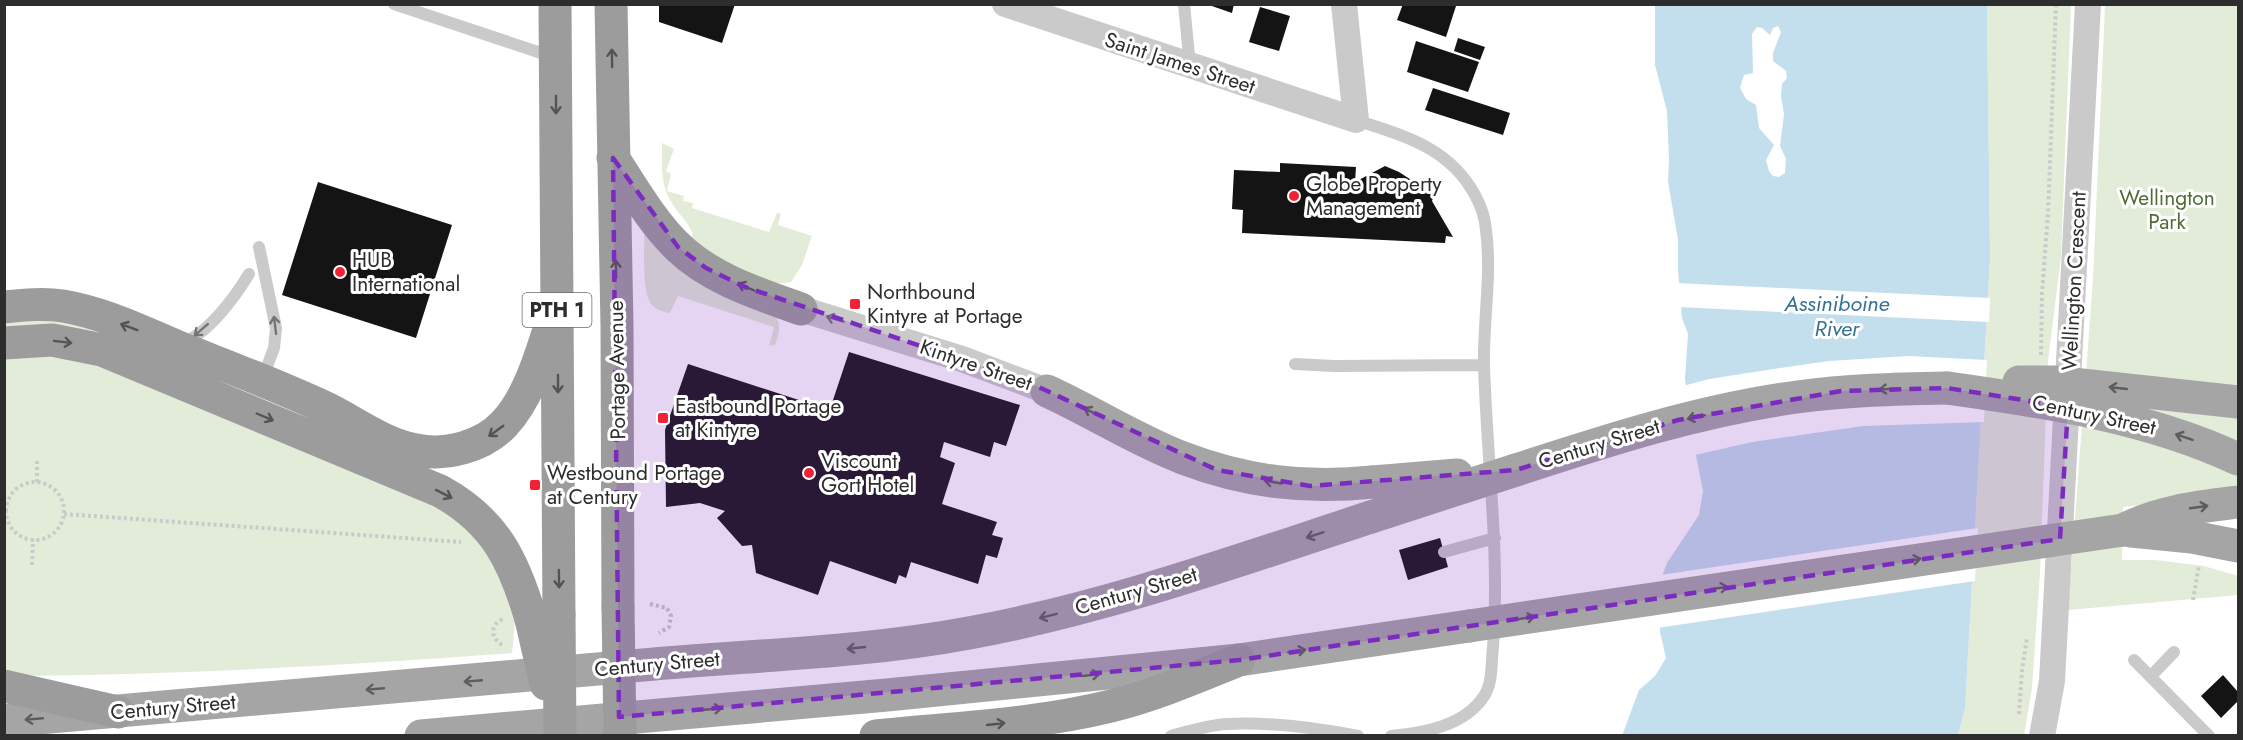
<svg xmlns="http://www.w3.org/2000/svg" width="2243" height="740" font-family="Jost,sans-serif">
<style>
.green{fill:#e3ecd9}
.water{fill:#c3deed;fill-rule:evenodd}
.pier{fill:#fff}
.building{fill:#141414}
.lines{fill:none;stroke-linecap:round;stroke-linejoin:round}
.path{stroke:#cacaca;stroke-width:4;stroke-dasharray:3 3;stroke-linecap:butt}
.service{stroke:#cacaca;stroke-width:12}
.minor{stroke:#cacaca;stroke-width:26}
.primary{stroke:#a5a5a5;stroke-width:33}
.trunk{stroke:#9c9c9c;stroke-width:33}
.primary-bridge{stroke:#a5a5a5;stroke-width:33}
.trunk-bridge{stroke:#9c9c9c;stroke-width:33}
.oneway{stroke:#545454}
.oneway2{stroke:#747474}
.oneway3{stroke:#5d5d5d}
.marked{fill:#7b2cbf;fill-opacity:0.2;stroke:#7b2cbf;stroke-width:4.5;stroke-dasharray:12 8;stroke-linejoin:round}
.poi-dot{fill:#f22134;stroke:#fff;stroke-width:2}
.labels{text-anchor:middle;stroke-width:6;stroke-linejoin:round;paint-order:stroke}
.shield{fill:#fff;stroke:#6c6c6c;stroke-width:1.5}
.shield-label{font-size:20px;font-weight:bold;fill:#2d2d2d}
.street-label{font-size:21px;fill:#2d2d2d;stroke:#fff}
.poi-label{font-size:21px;fill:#2d2d2d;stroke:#fff;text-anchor:start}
.park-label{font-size:21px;fill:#516b37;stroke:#fff}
.water-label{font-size:22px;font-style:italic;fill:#357194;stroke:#fff}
</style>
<rect width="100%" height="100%" fill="#fff"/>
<path class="green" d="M1987 5H2071L2061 257 2048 361 2040 572 2032 688 2024 735 1958 736 1965 709 1990 258Z
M2105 5H2238V494L2123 507 2122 560H2155L2204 566 2235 575 2238 576V595L2068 610 2093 280Z
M662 143 674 149 666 171 671 174 667 191 684 196 683 201 693 203 692 208 769 232 777 213 781 214 778 225 812 236 802 265 791 282C758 290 715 258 688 241L693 235C689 222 679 215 672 203 660 185 662 165 662 143Z
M644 232 775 315C782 326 779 333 775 345L769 346 774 327 678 296 670 313C663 312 657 310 652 305 641 293 645 248 644 232Z
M34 316 99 327 97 334 5 329V319Z
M45 351 115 369 460 514 498 559 515 621 512 653C346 665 180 675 14 676L5 673 4 354Z"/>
<path class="water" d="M1655 5H1987L1990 258 1965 709 1958 735 1622 736 1639 690 1655 676 1666 658 1660 632 1658 587 1667 563 1699 515 1703 491 1691 430 1685 379 1688 334 1682 318 1678 269V240L1668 181 1669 159 1667 111 1655 65ZM1778 26 1781 32 1773 53V61L1786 71 1787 78 1782 84 1781 96 1784 114 1780 146 1786 159 1785 173 1779 177 1773 176 1769 171 1766 160 1774 145 1759 128 1756 105 1746 99 1740 88 1744 75 1753 73 1752 34 1757 27 1762 28 1770 35 1773 28Z"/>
<path class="pier" d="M1676 283 1990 298 1989 322 1678 307Z
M1908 356 1987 360 1984 422 1863 426 1752 442 1695 455 1688 431 1683 386 1709 379 1780 368 1829 361Z
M1978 528 1975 581 1657 628 1656 586 1660 575Z"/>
<path class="building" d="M659 4H735L722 43 659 22Z
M1206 4H1234L1232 13Z
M1403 4 1456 6 1446 37 1397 20Z
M1260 7 1290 16 1279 51 1249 42Z
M1458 38 1485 47 1480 60 1454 51Z
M1416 41 1479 62 1468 92 1407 72Z
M1433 88 1510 113 1503 135 1425 110Z
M1280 163 1356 167 1355 182 1385 166 1399 172 1419 185 1430 189 1434 195 1432 201 1453 237 1446 236 1445 243 1242 233 1243 210 1232 209 1234 170 1280 172Z
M318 182 452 225 416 338 282 295Z
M849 352 1020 405 1006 446 994 442 990 457 944 442 940 457 955 463 942 504 997 522 992 535 1003 538 997 558 986 555 978 584 911 562 906 578 899 575 896 584 830 561 818 595 756 573 752 545 742 546 717 518 725 511 700 503 666 507 665 430 688 364 814 405 812 413 827 418Z
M1440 538 1448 567 1408 580 1399 550Z
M2223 675 2238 692V701L2221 718 2201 696Z"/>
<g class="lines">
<path class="path" d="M2041 355 2042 293 2048 214 2056 4
M37 482V458
M6 511a29 29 0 1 1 58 0a29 29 0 1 1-58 0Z
M64 514 461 542
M32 565 33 540
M2193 600 2199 565
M650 604 667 608 671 616 669 627 659 633
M502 645C490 637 490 625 503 619
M2019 714 2022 670 2027 638"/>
<path class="service" d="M394 4 553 57
M1184 4 1190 66
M1356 120C1404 136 1449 147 1475 195 1481 206 1485 218 1486 230 1492 275 1483 321 1484 366 1487 461 1500 552 1493 647 1491 663 1493 683 1484 696 1465 726 1423 733 1391 736
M259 247 276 328 274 348 262 380
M182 343C208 334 235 297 249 274
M1295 364 1334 366 1484 365
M1444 552 1495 538
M2134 660 2209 736
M2151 676 2174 652
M1171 736C1189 731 1208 725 1227 724 1268 722 1317 728 1358 736"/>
<path class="minor" d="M1005 4 1356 120 1344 4
M801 309 962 359 1047 391
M2042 736 2052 681 2088 4"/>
<path class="primary" d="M1047 391C1093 412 1136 440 1183 458 1246 482 1306 489 1373 482
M1516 470C1608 440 1701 410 1797 397 1847 390 1897 389 1947 388
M2123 530C2160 511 2198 507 2238 502
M2131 531 2192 537 2238 546
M4 721C218 704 431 684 643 665 752 655 862 653 969 633 1106 608 1239 560 1371 517
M421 736 887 695 1239 660 1469 626"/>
<path class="trunk" d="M555 4 559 615
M611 4 617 327 618 608
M613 158C633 188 652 222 678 247 711 279 759 294 801 309
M4 307C24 305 44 303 63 306 105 313 145 333 183 349 231 368 279 386 326 408 355 422 383 444 416 450 445 456 483 447 504 424 532 395 544 343 557 305
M4 343 52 340 102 350 440 491C495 521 514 561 531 619
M4 686 118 712
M876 736C953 728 1034 725 1111 706 1155 695 1197 677 1239 660"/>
<path class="primary-bridge" d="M2019 382H2054L2238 402
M1947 388C2046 402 2146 416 2238 459
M1373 482 1457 475
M1371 517 1516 470
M1469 626 2123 530"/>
<path class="trunk-bridge" d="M618 608 620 736
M559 615 560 736
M531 619 546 684"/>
</g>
<defs><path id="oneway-shaft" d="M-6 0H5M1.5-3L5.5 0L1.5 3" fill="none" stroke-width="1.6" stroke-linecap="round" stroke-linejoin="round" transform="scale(1.5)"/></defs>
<g class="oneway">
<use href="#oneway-shaft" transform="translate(612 58) rotate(-91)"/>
<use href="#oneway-shaft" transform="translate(556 105) rotate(90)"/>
<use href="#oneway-shaft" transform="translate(616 269) rotate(-91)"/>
<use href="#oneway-shaft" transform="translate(746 287) rotate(-157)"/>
<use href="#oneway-shaft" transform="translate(129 327) rotate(-159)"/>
<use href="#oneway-shaft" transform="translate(63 342) rotate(7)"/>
<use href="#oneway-shaft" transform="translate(558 384) rotate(90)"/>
<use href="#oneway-shaft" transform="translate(265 417) rotate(23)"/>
<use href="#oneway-shaft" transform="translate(496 431) rotate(144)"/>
<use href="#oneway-shaft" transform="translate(444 494) rotate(27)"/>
<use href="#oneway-shaft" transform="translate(559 579) rotate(89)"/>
<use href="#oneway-shaft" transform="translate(996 724) rotate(-6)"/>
</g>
<g class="oneway2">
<use href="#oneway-shaft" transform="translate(835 319) rotate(-163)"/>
<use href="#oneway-shaft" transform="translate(275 325) rotate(-97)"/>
<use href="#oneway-shaft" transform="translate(201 330) rotate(139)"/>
</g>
<g class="oneway3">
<use href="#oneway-shaft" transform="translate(2118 388) rotate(-174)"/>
<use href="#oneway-shaft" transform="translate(1888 389) rotate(177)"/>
<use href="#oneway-shaft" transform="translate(1092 412) rotate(-153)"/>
<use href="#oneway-shaft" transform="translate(1696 417) rotate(168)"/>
<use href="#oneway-shaft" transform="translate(2184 437) rotate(-161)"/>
<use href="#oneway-shaft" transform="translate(1273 482) rotate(-170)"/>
<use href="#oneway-shaft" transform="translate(2199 507) rotate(-8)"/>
<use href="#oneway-shaft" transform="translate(1315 535) rotate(162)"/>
<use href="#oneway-shaft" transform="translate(1912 560) rotate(-8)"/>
<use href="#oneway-shaft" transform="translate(1719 588) rotate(-8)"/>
<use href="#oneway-shaft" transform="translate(1048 616) rotate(166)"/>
<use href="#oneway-shaft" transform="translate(1526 618) rotate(-9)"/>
<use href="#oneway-shaft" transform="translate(856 648) rotate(174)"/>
<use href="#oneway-shaft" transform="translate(1297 651) rotate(-9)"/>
<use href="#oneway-shaft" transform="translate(1091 675) rotate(-6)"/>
<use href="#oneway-shaft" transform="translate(473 681) rotate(175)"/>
<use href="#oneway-shaft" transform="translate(375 689) rotate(175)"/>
<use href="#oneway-shaft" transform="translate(713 709) rotate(-5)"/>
<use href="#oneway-shaft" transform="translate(34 719) rotate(175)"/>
</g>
<path class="marked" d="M613 158 678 247 706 268 745 287 1028 382 1217 470 1310 486 1516 470 1678 420 1841 391 1947 388 2068 407 2060 539 1239 660 619 717Z"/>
<g class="poi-dot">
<circle cx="1294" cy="196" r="6"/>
<circle cx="340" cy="272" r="6"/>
<rect x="849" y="298" width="12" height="12" rx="3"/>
<rect x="657" y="412" width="12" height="12" rx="3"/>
<circle cx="809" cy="473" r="6"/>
<rect x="529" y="479" width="12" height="12" rx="3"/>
</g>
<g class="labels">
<rect class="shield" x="522.5" y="293" width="69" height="34" rx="4.5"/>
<g class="shield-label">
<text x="557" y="317">PTH 1</text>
</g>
<g class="street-label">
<text transform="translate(1180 63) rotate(18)" y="7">Saint James Street</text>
<text transform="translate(2074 281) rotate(-87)" y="7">Wellington Crescent</text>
<text transform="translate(976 365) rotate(19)" y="7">Kintyre Street</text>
<text transform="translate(617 370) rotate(-91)" y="7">Portage Avenue</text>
<text transform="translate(2094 415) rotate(12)" y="7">Century Street</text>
<text transform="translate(1599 444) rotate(-17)" y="7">Century Street</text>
<text transform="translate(1136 591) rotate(-16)" y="7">Century Street</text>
<text transform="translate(657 664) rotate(-5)" y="7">Century Street</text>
<text transform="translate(173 707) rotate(-5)" y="7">Century Street</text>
</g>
<g class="poi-label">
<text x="1306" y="191">Globe Property<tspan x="1306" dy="24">Management</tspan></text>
<text x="352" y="267">HUB<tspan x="352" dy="24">International</tspan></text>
<text x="867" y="299">Northbound<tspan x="867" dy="24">Kintyre at Portage</tspan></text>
<text x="675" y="413">Eastbound Portage<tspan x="675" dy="24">at Kintyre</tspan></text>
<text x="821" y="468">Viscount<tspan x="821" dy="24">Gort Hotel</tspan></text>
<text x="547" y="480">Westbound Portage<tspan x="547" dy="24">at Century</tspan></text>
</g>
<g class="park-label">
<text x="2167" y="205">Wellington<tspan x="2167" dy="24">Park</tspan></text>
</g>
<g class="water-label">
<text x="1837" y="311">Assiniboine<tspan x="1837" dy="25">River</tspan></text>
</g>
</g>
<rect width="2243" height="740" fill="none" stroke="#2d2d2d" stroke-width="12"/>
</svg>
